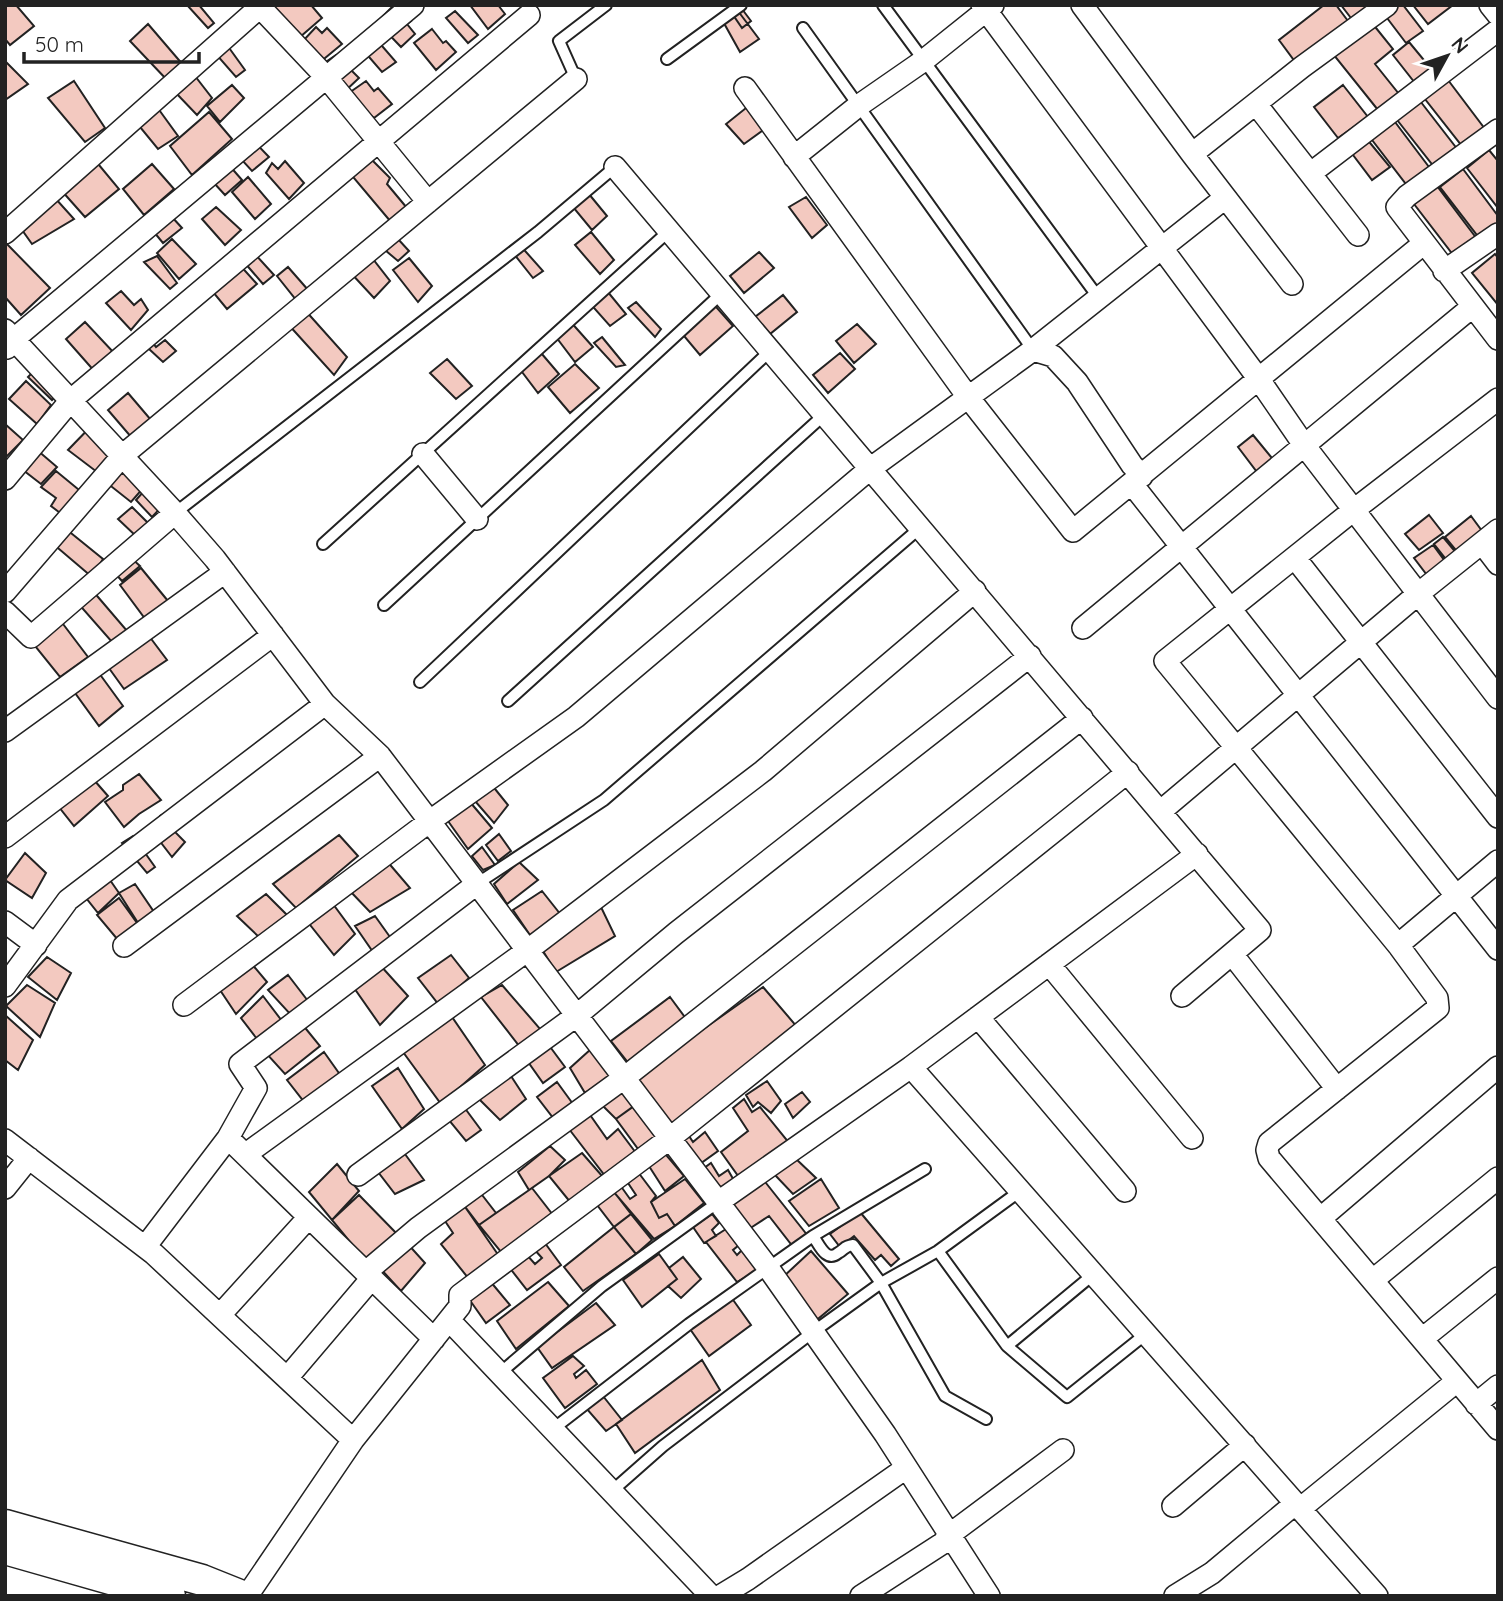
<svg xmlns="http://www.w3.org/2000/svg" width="1503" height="1601" font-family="Quicksand,sans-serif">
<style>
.building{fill:#f3c9c0;stroke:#222;stroke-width:2}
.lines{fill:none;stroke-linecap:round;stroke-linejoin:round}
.lane-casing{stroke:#222;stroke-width:14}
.street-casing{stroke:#222;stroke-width:24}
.secondary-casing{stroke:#222;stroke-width:33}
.lane{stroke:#fff;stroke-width:10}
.street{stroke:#fff;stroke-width:21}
.secondary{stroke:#fff;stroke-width:30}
</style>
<rect width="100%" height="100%" fill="#fff"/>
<path class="building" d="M5 5H16L34 26 10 45 5 39Z
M187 5H199L214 23 208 28Z
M272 5H311L322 18 300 37Z
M394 5H400L411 21 407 24 415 34 401 47 377 22Z
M470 5H498L505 14 488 29Z
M739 5 751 21 742 28 729 9Z
M1324 5H1336L1348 21 1296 63 1279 40Z
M1341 5H1378L1354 22Z
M1395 5H1403L1423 31 1406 43 1384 14Z
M1413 5H1453L1428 24Z
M455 11 478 35 468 43 446 18Z
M738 11 759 39 740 52 720 16Z
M1372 23 1393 49 1375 64 1399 94 1378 110 1333 54Z
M148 24 184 66 168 81 130 41Z
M316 27 322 33 327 28 342 44 319 63 302 42Z
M432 29 443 43 446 41 456 52 436 70 414 43Z
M376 39 396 62 382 72 363 50Z
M1409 42 1433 71 1415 83 1393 55Z
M227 45 245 70 236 77 215 53Z
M336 55 359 78 343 93 320 66Z
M5 61 28 84 5 100Z
M195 76 212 98 197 115 176 93Z
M1445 76 1485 129 1462 146 1421 94Z
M74 81 105 128 85 142 48 98Z
M366 81 374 91 378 88 392 104 374 118 346 95Z
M232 85 244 98 220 122 207 106Z
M1343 85 1368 117 1338 138 1314 107Z
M1417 97 1458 150 1435 168 1394 116Z
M756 100 769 126 744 144 726 124Z
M157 107 178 136 158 149 140 127Z
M209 112 232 139 192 175 170 146Z
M1392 118 1432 171 1409 188 1369 136Z
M246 133 269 157 252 171 229 146Z
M1366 138 1390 167 1372 180 1350 151Z
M1489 150 1498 161V208L1467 168Z
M221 156 242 180 225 195 202 170Z
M368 156 390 178 387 184 407 208 391 222 348 171Z
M94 159 119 189 85 217 61 190Z
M285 161 304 183 289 199 266 173 272 163 278 169Z
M152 164 174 189 144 215 123 189Z
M1463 169 1498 216V226L1480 239 1440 187Z
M248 177 271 204 255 219 232 192Z
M1437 186 1477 239 1454 256 1414 204Z
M584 188 607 216 592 230 568 201Z
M806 197 827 225 812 238 789 207Z
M55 198 74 219 32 244 15 220Z
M162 206 182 228 163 243 144 220Z
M216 207 241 230 225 245 202 219Z
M591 232 614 260 600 274 575 245Z
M172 239 196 264 179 279 157 253Z
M398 239 409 251 398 261 385 250Z
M5 242 50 288 21 315 5 297Z
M518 243 543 271 533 278 510 249Z
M759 252 774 268 744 293 730 276Z
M254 253 274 275 263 284 244 262Z
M369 254 390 281 374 298 349 271Z
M1495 254 1498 258V305L1472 273Z
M157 256 177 283 170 289 144 262Z
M409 258 432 286 418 302 393 270Z
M238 263 257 284 227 309 208 286Z
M288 267 309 291 297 301 277 276Z
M603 286 626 314 610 326 586 299Z
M121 291 134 305 141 299 148 310 131 330 106 303Z
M783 295 797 312 770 334 755 317Z
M710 300 733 326 700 355 679 330 686 327 683 321Z
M636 302 661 329 655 337 628 308Z
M304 309 347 357 334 375 287 323Z
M569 320 593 347 575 362 553 333Z
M85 322 115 354 96 373 66 339Z
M857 324 876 344 854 363 836 341Z
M602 337 625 365 616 367 594 343Z
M165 340 176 351 163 362 148 348 152 342 156 347Z
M536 347 559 374 538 393 516 364Z
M840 353 855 369 828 393 813 375Z
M447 359 472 386 456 399 430 373Z
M44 361 68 385 52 400 28 377Z
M575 364 599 388 570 413 548 387Z
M26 381 51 405 37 424 9 399Z
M128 393 151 420 132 438 108 410Z
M99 418 123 441 97 472 68 450Z
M5 424 23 440 5 458Z
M1253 435 1276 463 1260 476 1238 447Z
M30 444 57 467 41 484 14 463Z
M123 466 145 486 131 502 107 483Z
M56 471 84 494 64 516 51 506 56 498 41 487Z
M152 482 169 499 152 517 136 500Z
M132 507 148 523 138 538 118 519Z
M1429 515 1443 533 1419 550 1405 534Z
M1471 516 1485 535 1459 554 1445 537Z
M66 529 103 559 92 577 52 543Z
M1443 537 1458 555 1449 563 1434 544Z
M1433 545 1447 564 1430 579 1414 558Z
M130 557 140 566 122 581 112 570Z
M141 568 168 601 146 620 120 585Z
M92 590 128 632 112 642 76 601Z
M60 620 88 657 60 677 31 641Z
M146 632 167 660 124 689 106 664Z
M96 669 123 706 99 726 70 686Z
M87 772 108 796 74 826 51 797Z
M139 774 161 800 139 814 124 827 105 802 123 790V785Z
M491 784 508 805 494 823 475 801Z
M470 802 492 828 468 849 448 821Z
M167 812 180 825 175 832 185 842 172 857 149 827 159 822 160 816Z
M499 834 511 851 498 861 486 845Z
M339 835 358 856 296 908 273 884Z
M133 836 155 867 147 873 122 843Z
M482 847 495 865 483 870 472 856Z
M25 853 46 873 32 898 5 880Z
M386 860 410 888 370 912 350 891Z
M519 862 538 880 507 904 494 884Z
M101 867 119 893 98 913 75 884Z
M135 884 154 912 140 926 119 893Z
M542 891 561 915 532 938 513 910Z
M266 894 289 917 260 938 237 916Z
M119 898 137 923 118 940 97 915Z
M333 904 355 934 334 955 307 921Z
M600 905 615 936 556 972 543 951Z
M375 916 390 937 373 952 355 926Z
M451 955 469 978 439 1005 418 978Z
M47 957 71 973 57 1000 28 977Z
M251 963 267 982 236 1014 218 987Z
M380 965 408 996 380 1025 352 985Z
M288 975 308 1001 291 1015 268 990Z
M27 985 55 1003 40 1037 6 1006Z
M502 985 541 1030 520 1047 481 997Z
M763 987 798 1028 675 1128 634 1078Z
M263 996 282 1021 257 1039 241 1018Z
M670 997 687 1020 630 1065 611 1041Z
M450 1014 485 1065 441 1104 403 1052Z
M5 1015 33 1040 18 1070 5 1060Z
M302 1024 320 1046 285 1074 265 1052Z
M548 1044 565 1067 543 1083 526 1059Z
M591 1049 610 1076 585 1093 570 1068Z
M324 1052 341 1076 305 1103 287 1080Z
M398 1068 424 1109 402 1129 372 1086Z
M509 1073 526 1099 500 1120 477 1097Z
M767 1081 781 1101 771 1113 758 1102 753 1107 746 1095Z
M557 1082 573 1104 554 1119 537 1097Z
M619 1089 634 1106 616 1119 601 1104Z
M802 1092 810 1102 793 1118 785 1104Z
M744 1099 752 1112 760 1107 790 1144 741 1180 721 1152 748 1131 733 1108Z
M634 1106 657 1139 641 1153 616 1119Z
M464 1107 481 1130 466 1141 448 1119Z
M588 1112 607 1139 618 1129 639 1157 609 1181 569 1129Z
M705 1132 718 1151 697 1166 679 1142 687 1133 693 1142Z
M550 1146 565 1160 549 1176 529 1190 518 1172Z
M402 1150 424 1180 395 1194 375 1168Z
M662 1150 684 1176 665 1191 647 1163Z
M582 1153 603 1177 571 1203 549 1176Z
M794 1157 816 1178 793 1194 775 1175Z
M711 1163 719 1176 728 1170 736 1184 719 1197 700 1171Z
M337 1164 359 1191 332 1220 309 1192Z
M638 1172 656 1196 651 1202 659 1218 667 1214 675 1226 654 1239 612 1190 620 1185 630 1199 636 1195 626 1180Z
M762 1178 808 1236 794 1248 769 1216 749 1229 730 1203Z
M685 1179 704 1203 675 1226 667 1214 659 1218 651 1202Z
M821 1179 839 1208 809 1226 789 1201Z
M532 1188 553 1215 501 1252 479 1225Z
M611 1188 631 1214 614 1227 594 1201Z
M479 1191 496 1213 479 1225 463 1204Z
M359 1195 400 1237 369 1265 332 1220Z
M463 1204 499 1256 469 1279 441 1244 453 1233 443 1218Z
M860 1212 899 1259 891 1266 881 1255 875 1260 854 1236 840 1247 830 1234Z
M631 1214 652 1240 636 1254 614 1227Z
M712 1214 719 1223 712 1230 716 1236 704 1243 693 1227Z
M614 1227 636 1254 583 1291 564 1267Z
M726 1229 739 1245 733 1250 737 1255 743 1249 758 1270 737 1282 706 1242Z
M542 1239 561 1265 527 1290 509 1267 527 1255 535 1264 542 1258 533 1248Z
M406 1242 425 1263 401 1291 379 1267Z
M811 1251 848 1294 813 1323 782 1278Z
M659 1254 677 1279 642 1307 623 1280Z
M683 1257 701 1279 681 1298 668 1286 677 1279 669 1268Z
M490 1281 510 1305 486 1323 469 1299Z
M548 1282 569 1306 516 1349 497 1321Z
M731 1297 751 1325 709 1356 690 1329Z
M596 1303 615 1325 552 1368 537 1347Z
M573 1356 584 1366 574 1374 576 1378 586 1370 597 1384 565 1408 543 1378Z
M702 1360 720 1390 635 1453 616 1424Z
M603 1396 622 1420 606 1431 586 1408Z"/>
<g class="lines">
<g class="lane-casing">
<path id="lane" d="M883 5 1098 297
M803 28 1033 350
M667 59 741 5
M576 79 559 41 606 5
M175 513 538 232 615 167
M323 544 669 231
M384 605 722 293
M420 682 771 350
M508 701 825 414
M478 883 604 800 921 527
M813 1236C819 1244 826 1263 838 1253 845 1249 844 1246 853 1245L881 1283 945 1396 986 1419
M938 1251 1007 1346 1095 1273
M1007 1346 1067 1397 1147 1333
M500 1373 602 1286 717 1203
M553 1429 689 1324 813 1236 925 1169
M612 1491 663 1446 813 1332 881 1283 938 1251 1020 1191"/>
</g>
<g class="street-casing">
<path id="street" d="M982 5 1258 378 1304 445 1498 698
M1082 5 1192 154 1292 284
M1490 5 1498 15
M745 88 968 397 1073 531 1423 244
M1256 104 1358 235
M1498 130 1407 196 1397 207 1498 339
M1192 154 1302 67 1387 5
M794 157 858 106 923 61 993 5
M615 167 1260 930 1182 996
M1311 173 1498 30
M5 233 260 7 326 77 428 202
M1444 271 1498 234
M5 330 175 513 215 559 325 704 380 756 769 1269 885 1434 989 1596
M7 348 14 339 413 5
M1033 350 1053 356 1077 382 1132 465 1142 476
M1498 399 1355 509 1165 661 1398 945 1437 998 1438 1008 1269 1143 1267 1150 1269 1158 1498 1429
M423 454 477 519
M5 479 71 400 529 15
M1132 484 1498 949
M1482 543 1498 564
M1295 558 1498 817
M5 592 123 455 576 79
M5 612 31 637 175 513
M1083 628 1472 307
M5 731 225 572
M1161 811 1418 594 1498 530
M5 837 273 635
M5 922 36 945
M1398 945 1498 861
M124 946 380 756
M1232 954 1337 1089
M1049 964 1192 1138
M5 986 68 900 325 704
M184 1005 430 821 576 717 871 468 1033 350 1225 198
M978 1017 1125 1191
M911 1067 1377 1596
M228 1138 256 1088 240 1064 478 883
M5 1140 154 1254 353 1440
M246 1154 528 950 763 771 975 591
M358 1175 576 1016 676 933 1030 656
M5 1188 29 1158
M717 1203 911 1067 1197 854
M1321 1218 1498 1067
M145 1247 228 1138 434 1339
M366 1272 418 1228 624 1078 1082 718
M1373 1280 1498 1178
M220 1315 309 1217
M449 1320 711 1596
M1422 1339 1498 1278
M287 1378 372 1278
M1476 1404 1498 1386
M1173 1506 1245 1445
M1301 1508 1457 1381
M247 1596 353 1440 460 1306V1295L669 1139 1128 772
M720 1596 748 1579 906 1468
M861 1596 943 1543 949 1535 1063 1450
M1175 1596 1212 1573 1296 1503"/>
</g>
<g class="secondary-casing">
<path id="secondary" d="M5 1525 202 1580 242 1596
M5 1549 170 1596"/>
</g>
<use href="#lane" class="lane"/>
<use href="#street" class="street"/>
<use href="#secondary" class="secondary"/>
</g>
<rect width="1503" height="1601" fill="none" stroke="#222222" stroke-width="14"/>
<g transform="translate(1447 56) rotate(50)" stroke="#ffffff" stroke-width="5" paint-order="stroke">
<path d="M0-5L12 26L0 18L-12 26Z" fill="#222222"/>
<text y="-10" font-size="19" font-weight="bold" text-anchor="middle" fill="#222222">N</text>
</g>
<path d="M24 52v10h175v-10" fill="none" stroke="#222222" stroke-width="3.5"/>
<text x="35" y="52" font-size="21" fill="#222222" stroke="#ffffff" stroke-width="5" paint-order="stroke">50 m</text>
</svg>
